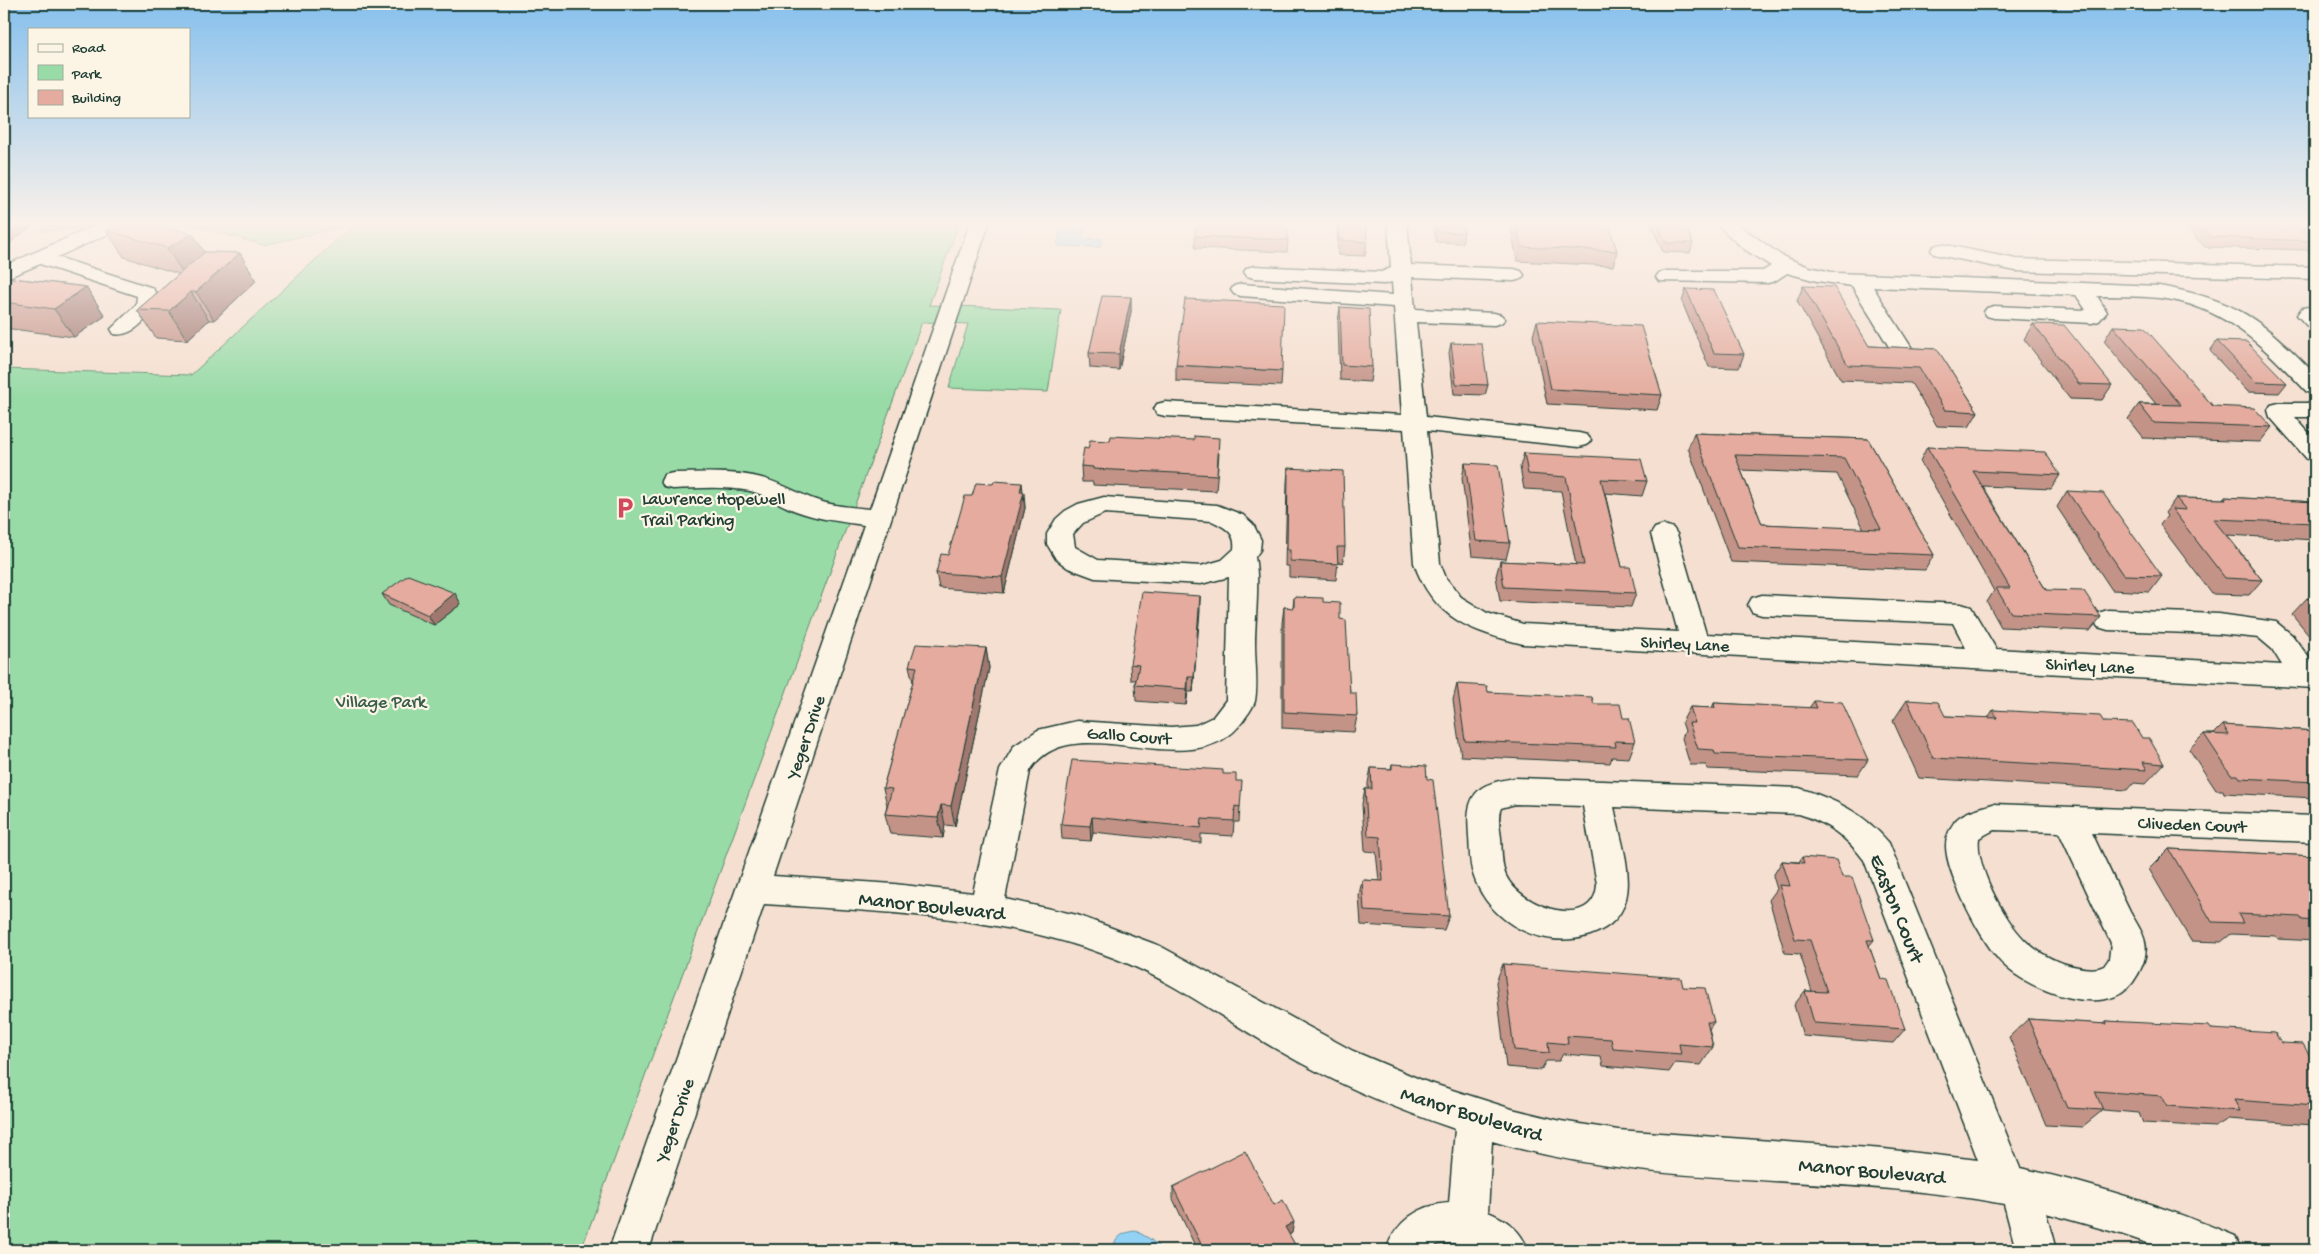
<svg xmlns="http://www.w3.org/2000/svg" width="2319" height="1254" font-family="'Gochi Hand',sans-serif">
<style>
.green{fill:#98dba7;stroke:#5c8c6e}
.water{fill:#93d2f4;stroke:#6596a7}
.lines{fill:none;stroke-linecap:round;stroke-linejoin:round}
.minor-casing{stroke:#1f3d34;stroke-width:3}
.minor{fill:#fcf5e5;fill-rule:evenodd}
.wall{fill:#c49388;stroke:#1f3d34;fill-rule:evenodd}
.shaded-wall{fill:#a0786f;stroke:#1f3d34}
.building{fill:#e4ab9e;stroke:#1f3d34;fill-rule:evenodd}
.labels{text-anchor:middle;stroke-width:4.5;stroke-linejoin:round;paint-order:stroke}
.poi-label{font-size:18px;fill:#1f3d34;stroke:#fcf5e5;text-anchor:start}
.street-label{font-size:18px;fill:#1f3d34;stroke:#fcf5e5}
.park-label{font-size:18px;fill:#375d4b;stroke:#fcf5e5}
.near-street-label{font-size:21px;fill:#1f3d34;stroke:#fcf5e5}
</style>
<rect width="100%" height="100%" fill="#f5dfd0"/>
<filter id="ink" filterUnits="userSpaceOnUse"><feTurbulence type="fractalNoise" baseFrequency=".02" numOctaves="2"/><feDisplacementMap in="SourceGraphic" scale="10" xChannelSelector="R" yChannelSelector="G"/><feConvolveMatrix kernelMatrix="1 2 1 2 8 2 1 2 1" color-interpolation-filters="sRGB"/></filter>
<g filter="url(#ink)">
<path class="green" d="M50 223H959L929 305 1061 310 1048 392 949 388 968 324 922 322 581 1250H4V369L191 375 354 224 264 245 185 223 40 231Z"/>
<path class="water" d="M1060 223 1089 224 1085 226 1082 238 1102 239 1100 247 1057 246 1062 225Z
M1136 1231 1150 1239 1163 1250H1112C1116 1237 1122 1232 1136 1231Z"/>
<g class="lines">
<g class="minor-casing">
<path id="minor" d="M101 223H126L124 227 57 257 153 288 158 299C152 315 133 338 114 334L111 329 136 305 137 296 40 264 4 279V266Z
M970 223H989L773 876 894 884 973 893 1000 770 1014 746 1038 730 1077 721 1171 727 1196 725 1213 717 1226 700 1229 577 1201 584 1095 578 1068 568 1056 559 1047 544V534L1056 519 1065 511 1078 504 1104 497 1217 505 1243 515 1253 524 1261 540 1260 550 1255 557C1260 582 1255 618 1255 644 1255 662 1258 684 1255 701 1253 708 1247 715 1243 721 1193 791 1071 702 1030 771L1005 899 1077 915 1160 946 1353 1051 1424 1081 1512 1109 1561 1121 1618 1130 1884 1149 1978 1160 1864 860C1847 837 1826 822 1799 814L1614 807C1623 853 1650 914 1590 935 1543 951 1490 923 1474 877 1469 864 1470 850 1469 836 1468 820 1466 802 1479 790 1488 782 1504 780 1515 778L1799 788C1836 800 1864 813 1889 843L2020 1168C2094 1184 2165 1207 2235 1236L2241 1250H2168L2121 1234 2046 1213 2056 1250H2016L2004 1204C1834 1172 1659 1191 1492 1141L1488 1212C1507 1220 1521 1230 1528 1250H1479L1473 1246 1453 1243 1438 1244 1431 1250H1386C1396 1222 1418 1205 1449 1203L1455 1129C1393 1108 1332 1082 1276 1049 1222 1018 1172 980 1114 958 1003 915 882 912 764 904L649 1250H609L864 525C841 522 818 519 796 511 780 505 767 495 750 491 725 486 699 488 673 489L664 487 661 481 664 475 673 473C700 473 726 471 753 476 775 480 793 491 813 499 831 506 851 507 870 509ZM1105 513 1212 521C1226 528 1236 533 1234 549L1222 560 1201 566 1098 560 1075 547 1073 534 1083 523ZM1515 804 1583 806 1597 884C1595 932 1521 908 1506 876 1501 865 1502 850 1501 838 1500 828 1497 817 1501 808Z
M1388 223H1407L1411 265 1514 269 1521 271 1524 275 1521 279 1514 281 1412 277 1415 309 1494 313 1501 315 1505 319 1501 323 1494 325 1416 322 1426 417 1579 433 1587 435 1591 440 1587 445 1579 447 1427 431 1440 563 1446 578 1461 597 1487 613 1523 624 1678 632 1651 534 1655 528 1664 525 1673 528 1677 534 1706 634 1966 648 1953 623 1762 615 1752 612 1748 605 1752 598 1762 595 1961 604 1971 607 1996 649 2282 665 2272 649 2259 638 2219 634 2108 630 2098 627 2094 620 2098 613 2108 610 2219 614 2276 622 2292 635 2315 666V688L1523 644C1470 631 1433 618 1414 563L1404 429 1165 416 1157 414 1154 409 1157 404 1165 402 1402 415 1394 307 1241 296 1234 294 1231 290 1234 286 1241 284 1393 295 1392 282 1384 284 1254 278 1247 276 1244 272 1247 268 1254 266 1381 272 1391 268Z
M1715 223H1736L1782 256 1809 267 1836 273 2159 286C2237 300 2261 319 2315 374V394L2307 392C2264 347 2224 305 2159 298 2138 296 2118 296 2097 296L2107 312 2099 321 2092 323 1994 318 1987 316 1984 312 1987 308 1994 306 2086 310 2076 295 1873 287 1913 350 1910 355 1902 356 1894 355 1852 286 1817 281 1787 273 1775 281 1768 283 1659 281 1656 277 1659 273 1666 271H1763L1771 266 1744 249Z
M1941 244 2016 259 2315 267V279L2016 271 1934 254 1931 250 1934 246Z
M2315 306V329L2308 327 2297 315 2302 308Z
M2279 403H2315V417H2295L2315 440V461L2307 459 2270 417 2268 410 2271 405Z
M1993 804 2315 816V842L2092 833C2104 859 2117 885 2130 912 2135 921 2143 932 2145 942 2148 956 2141 971 2133 982 2108 1020 2030 991 2004 965 1983 945 1946 874 1946 846 1946 837 1950 828 1955 821 1964 811 1981 808 1993 804ZM1994 830 2059 832 2111 943 2109 959 2104 966C2096 970 2086 969 2078 967 2060 964 2043 956 2029 944 2007 925 1975 868 1979 838Z"/>
</g>
<use href="#minor" class="minor"/>
</g>
<path class="wall" d="M4 223H36L11 242 4 241Z
M1337 223H1366L1367 242 1365 256 1338 255Z
M1433 223H1462L1464 233 1462 243 1436 242Z
M1510 223H1608L1617 251 1613 266 1517 261Z
M1650 223H1684L1693 243 1690 253 1663 252Z
M2189 223H2296L2303 230 2308 223H2315V243L2314 242 2308 250 2205 247 2186 228Z
M106 230 193 234 204 252 240 253 256 281 214 320H209L187 340 156 338 137 310 179 274 124 257Z
M1195 236 1288 240 1287 252 1195 248Z
M4 277 86 287 105 316 74 337 4 328Z
M1803 286 1869 346 1937 349 1978 412 1969 427 1937 426 1911 383 1841 380 1797 301Z
M1686 289 1744 354 1739 368 1709 367 1682 302Z
M1131 297V312L1119 370 1090 368 1089 353Z
M1340 307 1372 367 1370 382 1340 380 1338 322Z
M1537 321 1662 395 1657 410 1547 404 1533 336Z
M2033 324 2112 385 2102 400 2070 399 2024 339Z
M2113 326 2213 406 2272 427 2260 442 2143 438 2128 419 2139 404H2156L2104 341Z
M2217 341 2287 383 2279 393 2248 392 2210 351Z
M1451 343 1488 385 1485 395 1454 394 1449 353Z
M1176 365 1282 371 1281 386 1176 381Z
M1694 433 1868 439 1934 555 1925 570 1731 562 1688 448ZM1741 470 1837 474 1864 529 1762 524Z
M1927 447 2060 475 2051 489 1983 486 2046 590 2101 617 2090 631 2001 627 1987 602 1994 591 1920 461Z
M1219 453 1216 491 1093 485V482H1082L1081 466Z
M1524 453 1647 481 1642 496 1605 493 1622 567 1636 593 1631 607 1500 601 1496 576 1500 561 1576 565 1561 491 1524 489 1520 467Z
M1465 463 1510 543 1506 559 1472 556 1462 478Z
M1288 468 1345 547 1343 563 1338 562 1336 580 1289 577V566H1285L1287 483Z
M2067 491 2162 576 2150 592 2112 590 2057 507Z
M1023 492H1024L1025 508 1004 593 939 588 936 573 948 555Z
M2224 497 2315 502V540L2227 535 2262 580 2249 595 2212 594 2160 525 2167 516 2165 513 2176 498 2223 499Z
M382 594 461 604 434 625 389 605Z
M1200 596 1193 692H1188L1186 705 1136 701 1135 685 1136 680H1131L1130 664Z
M1294 597 1323 602 1340 619 1350 693 1357 716 1354 732 1282 728V623L1284 607 1293 608Z
M2307 598 2315 599V641H2314L2292 614Z
M986 648 989 668 955 826 945 825 943 838 890 834 885 814 887 805 883 788 913 682 909 666Z
M1457 684 1488 692 1594 704 1623 718 1635 742 1629 758 1612 757 1610 763 1461 756 1453 700Z
M1907 700 1945 716 1988 718 1993 710 2104 722 2142 738 2164 764 2145 784 2134 783 2128 790 1919 778 1893 721Z
M1814 701 1868 760 1858 775 1707 769 1706 765H1690L1682 738 1685 731 1682 722 1690 707 1712 708 1714 703 1809 708Z
M2223 725 2315 731V798L2224 793 2223 790H2216L2189 749 2204 734H2214Z
M1392 764 1427 779 1449 916 1444 930 1361 925 1359 895 1362 880 1379 881 1376 852 1365 851 1362 804 1365 789H1368V783L1371 768 1391 769Z
M1223 774 1236 781 1240 807 1239 822H1234L1233 836 1201 834V843L1093 832 1091 841 1062 839 1061 824Z
M2169 849 2315 856V941L2278 939 2276 936 2231 934 2221 942 2191 941 2149 869Z
M1802 857 1842 877 1874 940 1869 946 1881 979 1905 1029 1893 1043 1803 1036 1794 1005 1805 991H1812L1800 954 1785 953 1769 900 1777 889 1773 876 1782 861 1799 862Z
M1503 964 1683 987 1714 1022 1709 1029 1713 1047 1701 1065 1675 1063 1669 1072 1603 1066 1601 1057 1563 1054 1559 1061H1546L1541 1070 1506 1067 1496 982Z
M2028 1019 2103 1024 2106 1021 2211 1029 2281 1043 2315 1065V1124L2313 1125 2228 1119 2215 1127 2143 1123 2139 1113 2103 1110 2082 1127 2046 1125 2009 1037Z
M1173 1187 1274 1205 1292 1233 1289 1235 1298 1250H1197L1173 1199Z"/>
<path class="shaded-wall" d="M4 223H36L11 242 4 231Z
M193 234 210 261 184 275 167 248Z
M240 253 256 281 214 320 196 292Z
M86 287 105 316 74 337 54 309Z
M191 292 209 320 187 340 169 311Z
M1131 297V312L1119 370V354Z
M1022 483 1025 508 1004 593 1002 577Z
M455 593 461 604 434 625 428 615Z
M1200 596V612L1193 692 1194 677Z
M986 648 989 668 955 826 951 806Z
M1188 677V692L1186 705 1187 689Z
M941 805 945 825 943 838 938 818Z
M1092 817 1093 832 1091 841 1090 826Z
M1294 1222 1292 1233 1283 1238 1285 1227Z"/>
<path class="building" d="M119 223H157L193 234 167 248 106 230Z
M1197 223H1288V240L1195 236Z
M1339 223H1366L1367 242 1339 240Z
M1436 223H1462L1464 233 1438 232Z
M1516 223H1608L1617 251 1521 247Z
M1657 223H1684L1693 243H1666Z
M2197 223H2296L2315 241 2211 237Z
M2311 223H2315V227Z
M205 252 240 253 196 292H191L169 311 137 310Z
M4 277 86 287 54 309 4 302Z
M1803 286 1834 287 1869 346 1937 349 1978 412 1945 410 1919 368 1848 365Z
M1686 289 1714 290 1744 354 1714 353Z
M1102 296 1131 297 1119 354 1089 353Z
M1185 299 1284 304 1282 371 1176 365Z
M1340 307 1369 309 1372 367 1342 365Z
M1537 321 1641 326 1662 395 1551 389Z
M2033 324 2064 325 2112 385 2079 384Z
M2113 326 2144 327 2213 406 2254 408 2272 427 2154 423 2139 404 2181 405Z
M2217 341 2247 342 2287 383 2256 382Z
M1451 343 1482 344 1488 385 1456 384Z
M1694 433 1868 439 1934 555 1738 547ZM1735 455 1844 458 1881 529 1762 524Z
M1111 436 1194 440V436L1219 438 1217 475 1093 469V467L1081 466 1084 448 1088 449 1090 440 1110 441Z
M1927 447 2045 452 2060 475 1973 471 2046 590 2084 591 2101 617 2011 613 1996 588H2010Z
M1524 453 1641 459 1647 481 1601 479 1622 567H1630L1636 593 1504 587 1500 561 1584 565 1566 477 1528 474Z
M1465 463 1498 465 1510 543 1476 541Z
M1288 468 1343 471 1345 547H1337L1338 564 1290 561V550H1287Z
M994 481 1022 483 1020 492H1024L1002 577 936 573 941 554 948 555 965 496H972L976 483 993 484Z
M2067 491 2103 493 2162 576 2124 575Z
M2224 497 2315 502V523L2213 519 2262 580 2225 578 2172 509 2186 510 2176 498 2226 499Z
M408 575 455 593 428 615 382 594Z
M1142 592 1200 596 1194 677H1188L1187 689 1135 685 1139 665 1130 664Z
M1294 597 1323 598V602L1340 603V619L1346 620 1350 693H1356L1357 716 1284 712V607L1294 608Z
M2307 598 2315 599V609Z
M916 644 986 648 951 806 941 805 938 818 885 814 892 789 883 788 917 667 909 666Z
M1457 684 1487 686 1488 692 1592 697 1594 704H1620L1623 718H1629L1635 742 1615 741 1616 747 1465 741Z
M1907 700 1938 702 1945 716 1997 718 1993 710 2100 716 2104 722 2133 723 2142 738H2149L2164 764 2143 762 2147 770 1933 758Z
M1814 701 1842 702 1868 760 1715 754 1714 750 1698 749 1689 723H1695L1690 707 1715 708 1714 703 1817 708Z
M2223 725 2315 731V782L2240 778 2238 775H2231L2204 734 2229 735Z
M1072 760 1223 770V774H1236V781H1242L1240 807 1235 806 1234 821 1202 819 1201 828 1092 817 1090 826 1061 824Z
M1392 764 1426 766 1427 779 1433 780 1449 916 1364 911 1362 880 1383 881 1380 837 1368 836 1365 789H1372L1371 768 1392 769Z
M2169 849 2315 856V921L2302 920 2300 917 2238 914 2243 923 2212 922Z
M1802 857 1836 860 1842 877H1852L1874 940H1867L1881 979 1888 980 1905 1029 1814 1023 1805 991 1827 992 1810 940 1795 939 1779 885 1790 886 1782 861 1804 863Z
M1503 964 1681 978 1683 987 1705 988 1714 1022H1707L1713 1047 1679 1044 1681 1054 1613 1049 1611 1039 1567 1036 1568 1044 1548 1042 1549 1053 1514 1050Z
M2028 1019 2107 1024 2106 1021 2209 1026 2211 1029 2275 1033 2281 1043 2303 1044 2315 1065V1106L2234 1100 2240 1111 2167 1106 2162 1096 2095 1091 2103 1110 2067 1108Z
M1245 1151 1274 1205 1283 1200 1294 1222 1285 1227 1298 1250H1204L1173 1187Z"/>
</g>
<linearGradient id="sky" x2="0" y2="1"><stop stop-color="#86c0ed"/><stop offset="0.56" stop-color="#faf1ea"/><stop offset="1" stop-color="#faf1ea" stop-opacity="0"/></linearGradient>
<rect width="2319" height="399" fill="url(#sky)"/>
<defs>
<g id="parking-bare" transform="scale(1.725)"><path d="M-3.5-5.5H1a3.5 3.5 0 0 1 0 7H-1V5.5H-3.5ZM-1-3.4V-.6H.8a1.4 1.4 0 0 0 0-2.8Z" fill="#d1495b" stroke="#fcf5e5" stroke-width="2.5" paint-order="stroke"/></g>
</defs>
<g fill-rule="evenodd">
<use href="#parking-bare" x="625" y="508"/>
</g>
<g class="labels">
<g class="poi-label">
<text x="642" y="504">Lawrence Hopewell<tspan x="642" dy="21">Trail Parking</tspan></text>
</g>
<g class="street-label">
<text transform="translate(1685 643) rotate(3)" y="6">Shirley Lane</text>
<text transform="translate(2090 665) rotate(3)" y="6">Shirley Lane</text>
<text transform="translate(1129 735) rotate(4)" y="6">Gallo Court</text>
<text transform="translate(805 737) rotate(-71)" y="6">Yeger Drive</text>
<text transform="translate(2192 824) rotate(2)" y="6">Cliveden Court</text>
<text transform="translate(674 1120) rotate(-71)" y="6">Yeger Drive</text>
</g>
<g class="park-label">
<text x="381" y="707">Village Park</text>
</g>
<g class="near-street-label">
<text transform="translate(932 905) rotate(6)" y="7">Manor Boulevard</text>
<text transform="translate(1898 908) rotate(68)" y="7">Easton Court</text>
<text transform="translate(1472 1113) rotate(17)" y="7">Manor Boulevard</text>
<text transform="translate(1872 1170) rotate(5)" y="7">Manor Boulevard</text>
</g>
</g>
<rect width="2319" height="1254" fill="none" stroke="#fcf5e5" stroke-width="20"/>
<rect x="10" y="10" width="2299" height="1234" fill="none" stroke="#1f3d34" stroke-width="2" filter="url(#ink)"/>
<rect x="28" y="28" width="162" height="90" fill="#fcf5e5" stroke="#a4ab9e"/>
<rect x="38" y="44" width="25" height="8" fill="#fcf5e5" stroke="#a4ab9e"/>
<text x="72" y="52" font-size="15" fill="#1f3d34">Road</text>
<rect x="38" y="65" width="25" height="15" fill="#98dba7" stroke="#a4ab9e"/>
<text x="72" y="78" font-size="15" fill="#1f3d34">Park</text>
<rect x="38" y="90" width="25" height="15" fill="#e4ab9e" stroke="#a4ab9e"/>
<text x="72" y="102" font-size="15" fill="#1f3d34">Building</text>
</svg>
